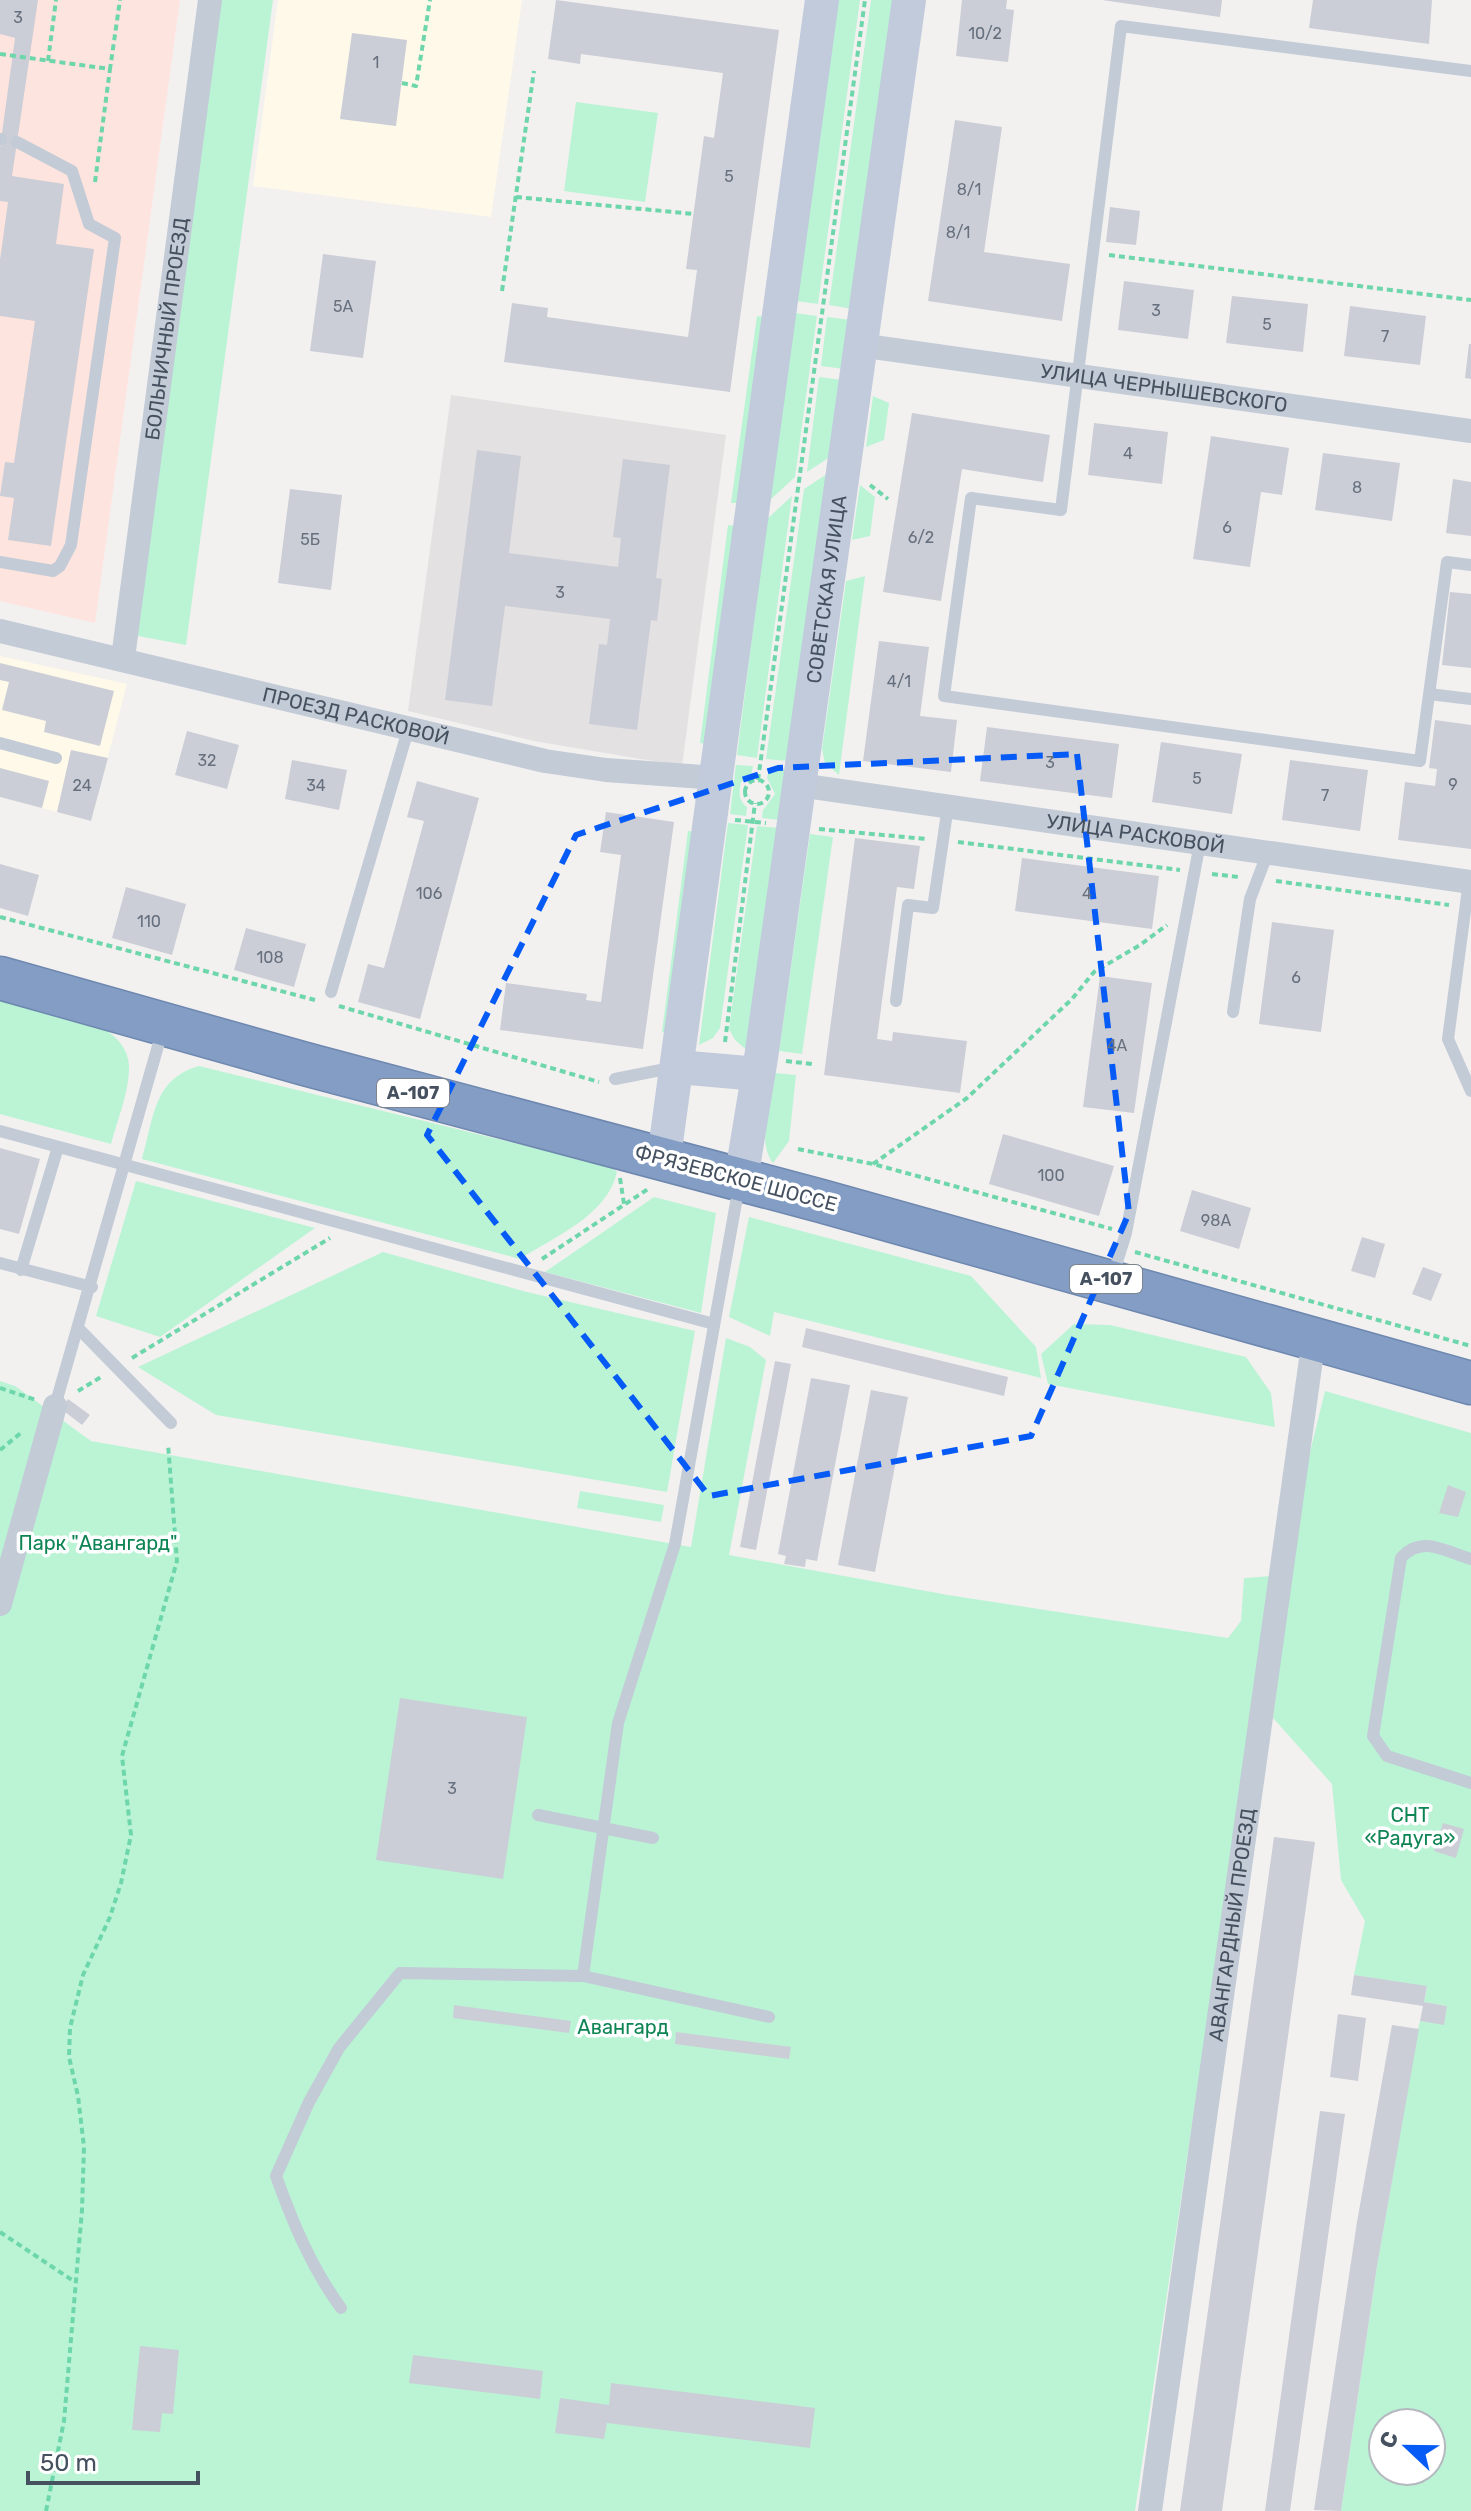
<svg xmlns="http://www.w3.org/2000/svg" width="1471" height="2511" font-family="Rubik,sans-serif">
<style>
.commercial{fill:#fef9e8}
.education{fill:#e4e1e2}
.medical{fill:#fee4df}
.green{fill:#baf4d5;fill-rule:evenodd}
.building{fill:#cbced6}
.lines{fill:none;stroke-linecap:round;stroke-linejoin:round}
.highway-casing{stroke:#6e88b0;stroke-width:45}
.path{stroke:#6ed6ab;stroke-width:4;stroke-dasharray:6 4;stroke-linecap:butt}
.lane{stroke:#c2cbd6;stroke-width:12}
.street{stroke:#c2cbd6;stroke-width:24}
.secondary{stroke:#c1cbdb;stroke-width:34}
.highway{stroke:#839dc4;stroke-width:42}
.marked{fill:none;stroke:#065bf7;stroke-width:6;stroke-dasharray:16 10;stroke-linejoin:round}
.labels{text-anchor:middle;stroke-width:7;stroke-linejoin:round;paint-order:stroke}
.number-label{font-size:16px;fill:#67707e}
.shield{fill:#fff;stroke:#7e8590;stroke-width:2}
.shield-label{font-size:18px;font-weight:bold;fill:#465160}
.street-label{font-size:20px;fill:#465160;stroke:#fff}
.park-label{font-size:20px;fill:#0d8453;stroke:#fff}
</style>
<rect width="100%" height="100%" fill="#f3f0f0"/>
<path class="commercial" d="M278 0H522L491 217 253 186Z
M0 656 127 684 91 821 0 797Z"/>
<path class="education" d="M451 395 726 435 682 766 534 741 408 711Z"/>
<path class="medical" d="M0 0H180L95 623 0 601Z"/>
<path class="green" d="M217 0H273L186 645 133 635Z
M836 0H860L818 304 796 301Z
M871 0H895L853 309 829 305Z
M576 102 658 113 645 202 564 191Z
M795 313 817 316 795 477 769 501Z
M757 316 764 317 738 503H731Z
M827 317 851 320 844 369 821 366Z
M819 377 842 380 830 457 807 472Z
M873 396 889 403 884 440 866 447Z
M827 474 788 761 766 759 804 489Z
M860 485 875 497 870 536 852 540Z
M792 496 757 758 737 755 767 519Z
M728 525 735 526 706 744 700 743Z
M865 576 839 775 825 763 822 749 846 581Z
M736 765 753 766 751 776 741 782C739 792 738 800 747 807L746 816 730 814Z
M769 769 787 770 780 820 762 818 763 810 775 794 767 778Z
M728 823 748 825 720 1028 713 1038 699 1045Z
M757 826 779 828 748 1051 735 1040 729 1029Z
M688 831 697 832 672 1033 662 1032Z
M810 834 833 837 802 1054 779 1051Z
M0 994C40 1006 133 1018 129 1071 128 1095 117 1121 111 1144L0 1114Z
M199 1066 612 1167 617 1172C607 1216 555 1236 520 1259L142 1159C154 1118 153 1079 199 1066Z
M775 1073 796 1075 789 1141 773 1163C756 1142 771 1097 775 1073Z
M136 1181 315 1228 160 1337 96 1316Z
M654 1197 716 1213 701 1313 545 1272Z
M749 1217 971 1276 1036 1347 1041 1378 774 1312 770 1336 729 1317Z
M383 1252 527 1292 695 1331 667 1492 216 1415 138 1367Z
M1074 1324 1110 1325 1246 1357 1271 1393 1275 1427 1048 1384 1041 1354Z
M726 1338 750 1347 766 1360 729 1555 948 1595 1228 1638 1241 1621 1244 1578 1273 1576 1135 2511H0V1381L15 1386 91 1441 691 1547Z
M1325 1391 1471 1433V2511H1341L1377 2266 1418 2029 1420 2021 1444 2024 1447 2006 1424 2002 1427 1987 1354 1975 1365 1921 1341 1880 1332 1784 1273 1718 1301 1489ZM1383 2423H1431V2471H1383Z
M580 1491 664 1505 661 1522 577 1508Z"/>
<path class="building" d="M0 0H38L12 176 64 184 56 244 94 249 51 546 8 540 14 498 0 496 5 462 14 463 35 321 0 316V260L8 202 0 201V148L15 38 0 34Z
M556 0 779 30 730 392 504 362 512 303 548 308 547 317 688 337 697 270 686 269 704 136 714 138 723 73 581 54 580 64 548 59Z
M962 0H1007L1006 9 1014 10 1008 62 956 56Z
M1102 0H1222L1220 17Z
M1313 0H1432L1429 44 1309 28Z
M352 33 407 40 396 126 340 119Z
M955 120 1002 127 984 252 1070 264 1062 321 928 301Z
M1110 207 1140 211 1136 245 1106 242Z
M323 254 376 261 363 358 310 351Z
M1124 281 1194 290 1188 339 1118 330Z
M1232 296 1308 304 1303 352 1226 343Z
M1350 306 1426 316 1420 365 1344 356Z
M1469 344H1471V379L1465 378Z
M912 413 1050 435 1043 482 962 469 941 601 883 592Z
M1094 423 1168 432 1162 484 1088 475Z
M1211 436 1289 448 1282 495 1261 492 1250 567 1193 559Z
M477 450 521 456 509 553 618 567 621 538 613 537 623 459 670 465 656 578 662 579 657 621 651 620 637 730 589 724 599 644 607 645 610 619 505 606 492 706 445 700Z
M1323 453 1400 463 1392 521 1315 510Z
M1453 479 1471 482V536L1446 533Z
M290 489 342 495 331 590 278 583Z
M1450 592 1471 594V668L1442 665Z
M879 641 929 647 920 716 957 720 951 772 863 761Z
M0 663 114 691 100 746 44 732 46 721 2 710 9 682 0 680Z
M1435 720 1471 725V849L1398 840 1405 782 1435 786 1437 769 1429 768Z
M987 727 1119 744 1112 798 980 781Z
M187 731 239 745 227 789 175 775Z
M1161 742 1242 754 1232 814 1152 802Z
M71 750 108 758 91 821 57 812Z
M292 760 347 770 339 810 285 799Z
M1290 760 1368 770 1360 831 1282 820Z
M0 768 49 781 42 808 0 797Z
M417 781 479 798 420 1019 358 1002 368 964 384 968 424 821 407 817Z
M606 812 674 822 643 1049 500 1030 506 983 587 994 586 1000 601 1002 621 855 600 852Z
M855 838 920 846 914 889 897 887 877 1039 892 1041 893 1032 967 1041 960 1093 824 1075Z
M1022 858 1159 876 1152 929 1015 911Z
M0 864 39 875 28 916 0 908Z
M126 887 186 904 172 955 112 938Z
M1272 922 1334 930 1321 1032 1259 1024Z
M246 928 306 944 294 987 234 970Z
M1100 976 1152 983 1134 1113 1083 1107Z
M1003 1134 1114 1166 1099 1216 989 1184Z
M0 1148 40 1159 19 1234 0 1229Z
M1192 1190 1251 1208 1239 1249 1180 1231Z
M1362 1237 1385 1244 1375 1278 1351 1271Z
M1423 1267 1442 1274 1431 1301 1412 1294Z
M806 1328 1008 1377 1004 1396 802 1347Z
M775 1361 791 1364 756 1550 740 1547Z
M811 1378 850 1385 817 1561 806 1559 805 1567 784 1564 786 1556 778 1554Z
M871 1390 908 1397 875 1572 838 1565Z
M68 1399 90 1415 82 1425 61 1409Z
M1448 1485 1466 1492 1458 1517 1439 1513Z
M400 1698 527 1717 503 1879 376 1860Z
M1443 1823 1464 1829 1456 1858 1434 1851Z
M1274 1837 1315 1842 1222 2511H1180Z
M1354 1975 1427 1986 1424 2002 1447 2006 1444 2025 1420 2021 1423 2006 1351 1995Z
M454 2005 571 2021 569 2033 453 2018Z
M1338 2014 1366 2018 1358 2081 1330 2077Z
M1392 2025 1419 2029 1377 2266 1341 2511 1314 2510 1357 2222Z
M676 2032 791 2047 789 2059 675 2044Z
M1320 2111 1345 2114 1290 2511H1265Z
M140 2346 179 2350 173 2414 162 2413 160 2432 132 2430Z
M413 2355 543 2371 540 2399 409 2383Z
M611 2383 815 2408 810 2448 607 2423 604 2439 555 2433 560 2398 609 2405Z"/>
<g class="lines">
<g class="highway-casing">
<path id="highway" d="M0 978 305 1064 821 1201 1471 1383"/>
</g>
<path class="path" d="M0 54 110 69 120 0
M48 61 56 0
M402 83 416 86 430 0
M95 182 110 69
M516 197 694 214
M1109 255 1471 300
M502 291 534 71
M870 485 888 499
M758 780 865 0
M745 792a12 12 0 1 1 24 0a12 12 0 1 1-24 0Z
M735 820 766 823
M819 829 926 839
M958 842 1180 870
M1212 874 1239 877
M1276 881 1449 905
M0 917 315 1000
M339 1006 599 1082
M725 1042 755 803
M786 1061 812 1064
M798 1149 873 1164 1112 1229
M873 1164 967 1098 1072 999 1094 972 1140 945 1167 925
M620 1178 624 1204
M1135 1252 1471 1346
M542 1259 648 1189
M132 1358 330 1238
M0 1388 36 1400
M78 1391 101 1377
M0 1450 22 1432
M0 2232 75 2282
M46 2511 64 2421 82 2210 84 2147 78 2096 69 2057 70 2028 83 1975 110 1917 121 1883 131 1835 122 1756 177 1561 168 1444"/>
<path class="lane" d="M1471 71 1121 26 1061 510 971 498 944 696 1420 761 1447 562 1471 565
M0 139H1
M0 562 53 571 60 566 71 545 115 238 89 224 72 171 17 142
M1429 694 1471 699
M0 743 56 758
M1469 881 1448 1039 1471 1091
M331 992 408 730
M896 1001 908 905 933 908 948 806
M1233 1012 1250 899 1268 852
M615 1079 671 1068
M0 1131 714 1324
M0 1263 92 1287
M21 1270 58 1147
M1113 1275 1126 1233 1200 843
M79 1329 171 1423
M55 1406 162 1032
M1471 1559C1446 1552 1422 1534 1401 1558L1373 1736 1387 1756 1471 1783
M538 1815 653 1838
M583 1976 618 1723 675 1544 739 1186
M341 2308C311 2267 293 2223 276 2176L309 2102 339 2048 400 1973 583 1976 769 2017"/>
<g class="street">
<path id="s1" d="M859 345 1471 431"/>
<path id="s2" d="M0 631 545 761 606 770 717 778"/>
<path id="s3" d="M123 658 210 0"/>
<path id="s4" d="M799 785 1471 882"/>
<path d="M0 1604 55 1406"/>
<path id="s5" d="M1150 2511 1314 1338"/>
</g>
<g class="secondary">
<path d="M678 1067 758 1074"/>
<path d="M664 1157 822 0"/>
<path id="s6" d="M741 1179 761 1058 909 0"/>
</g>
<use href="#highway" class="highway"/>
</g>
<path class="marked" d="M1077 754 1129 1213 1031 1436 709 1496 427 1135 576 835 778 768Z"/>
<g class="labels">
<g class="number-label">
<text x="18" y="23">3</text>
<text x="985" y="39">10/2</text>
<text x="376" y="68">1</text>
<text x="729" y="182">5</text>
<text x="969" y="195">8/1</text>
<text x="958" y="238">8/1</text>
<text x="343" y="312">5А</text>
<text x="1156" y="316">3</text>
<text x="1267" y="330">5</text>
<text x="1385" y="342">7</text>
<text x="1128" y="459">4</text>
<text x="1357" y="493">8</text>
<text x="1227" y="533">6</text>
<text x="921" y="543">6/2</text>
<text x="310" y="545">5Б</text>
<text x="560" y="598">3</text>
<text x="899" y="687">4/1</text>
<text x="207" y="766">32</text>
<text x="1050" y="768">3</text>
<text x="1197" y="784">5</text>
<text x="1453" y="790">9</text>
<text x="82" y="791">24</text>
<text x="316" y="791">34</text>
<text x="1325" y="801">7</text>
<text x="429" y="899">106</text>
<text x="1087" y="899">4</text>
<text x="149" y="927">110</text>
<text x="270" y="963">108</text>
<text x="1296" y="983">6</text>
<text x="1117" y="1051">4А</text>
<text x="1051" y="1181">100</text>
<text x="1216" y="1226">98А</text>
<text x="452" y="1794">3</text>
</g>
<g class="shield">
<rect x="377" y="1079" width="72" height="28" rx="6"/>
<rect x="1070" y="1265" width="72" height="28" rx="6"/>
</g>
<g class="shield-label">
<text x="413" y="1099">А-107</text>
<text x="1106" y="1285">А-107</text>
</g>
<g class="street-label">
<text dy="7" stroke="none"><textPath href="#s3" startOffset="332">БОЛЬНИЧНЫЙ ПРОЕЗД</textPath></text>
<text dy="7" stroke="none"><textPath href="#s1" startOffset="308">УЛИЦА ЧЕРНЫШЕВСКОГО</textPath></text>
<text dy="7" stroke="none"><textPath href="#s6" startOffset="596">СОВЕТСКАЯ УЛИЦА</textPath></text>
<text dy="7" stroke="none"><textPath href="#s2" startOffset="366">ПРОЕЗД РАСКОВОЙ</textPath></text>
<text dy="7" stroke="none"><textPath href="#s4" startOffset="340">УЛИЦА РАСКОВОЙ</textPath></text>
<text transform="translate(736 1178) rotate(15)" y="7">ФРЯЗЕВСКОЕ ШОССЕ</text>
<text dy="7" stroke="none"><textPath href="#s5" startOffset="592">АВАНГАРДНЫЙ ПРОЕЗД</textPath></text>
</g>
<g class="park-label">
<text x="98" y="1550">Парк "Авангард"</text>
<text x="1410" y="1822">СНТ<tspan x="1410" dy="23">«Радуга»</tspan></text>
<text x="623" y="2034">Авангард</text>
</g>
</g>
<g transform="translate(1407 2447) rotate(292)"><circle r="38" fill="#ffffff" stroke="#b5b9bf" stroke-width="2"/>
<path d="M0-6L14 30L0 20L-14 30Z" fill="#065bf7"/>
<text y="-12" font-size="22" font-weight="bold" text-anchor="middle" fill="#465160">С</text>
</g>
<path d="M28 2471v12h170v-12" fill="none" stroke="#465160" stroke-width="4"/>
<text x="40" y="2471" font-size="24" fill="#465160" stroke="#ffffff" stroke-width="6" paint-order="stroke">50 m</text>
</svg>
